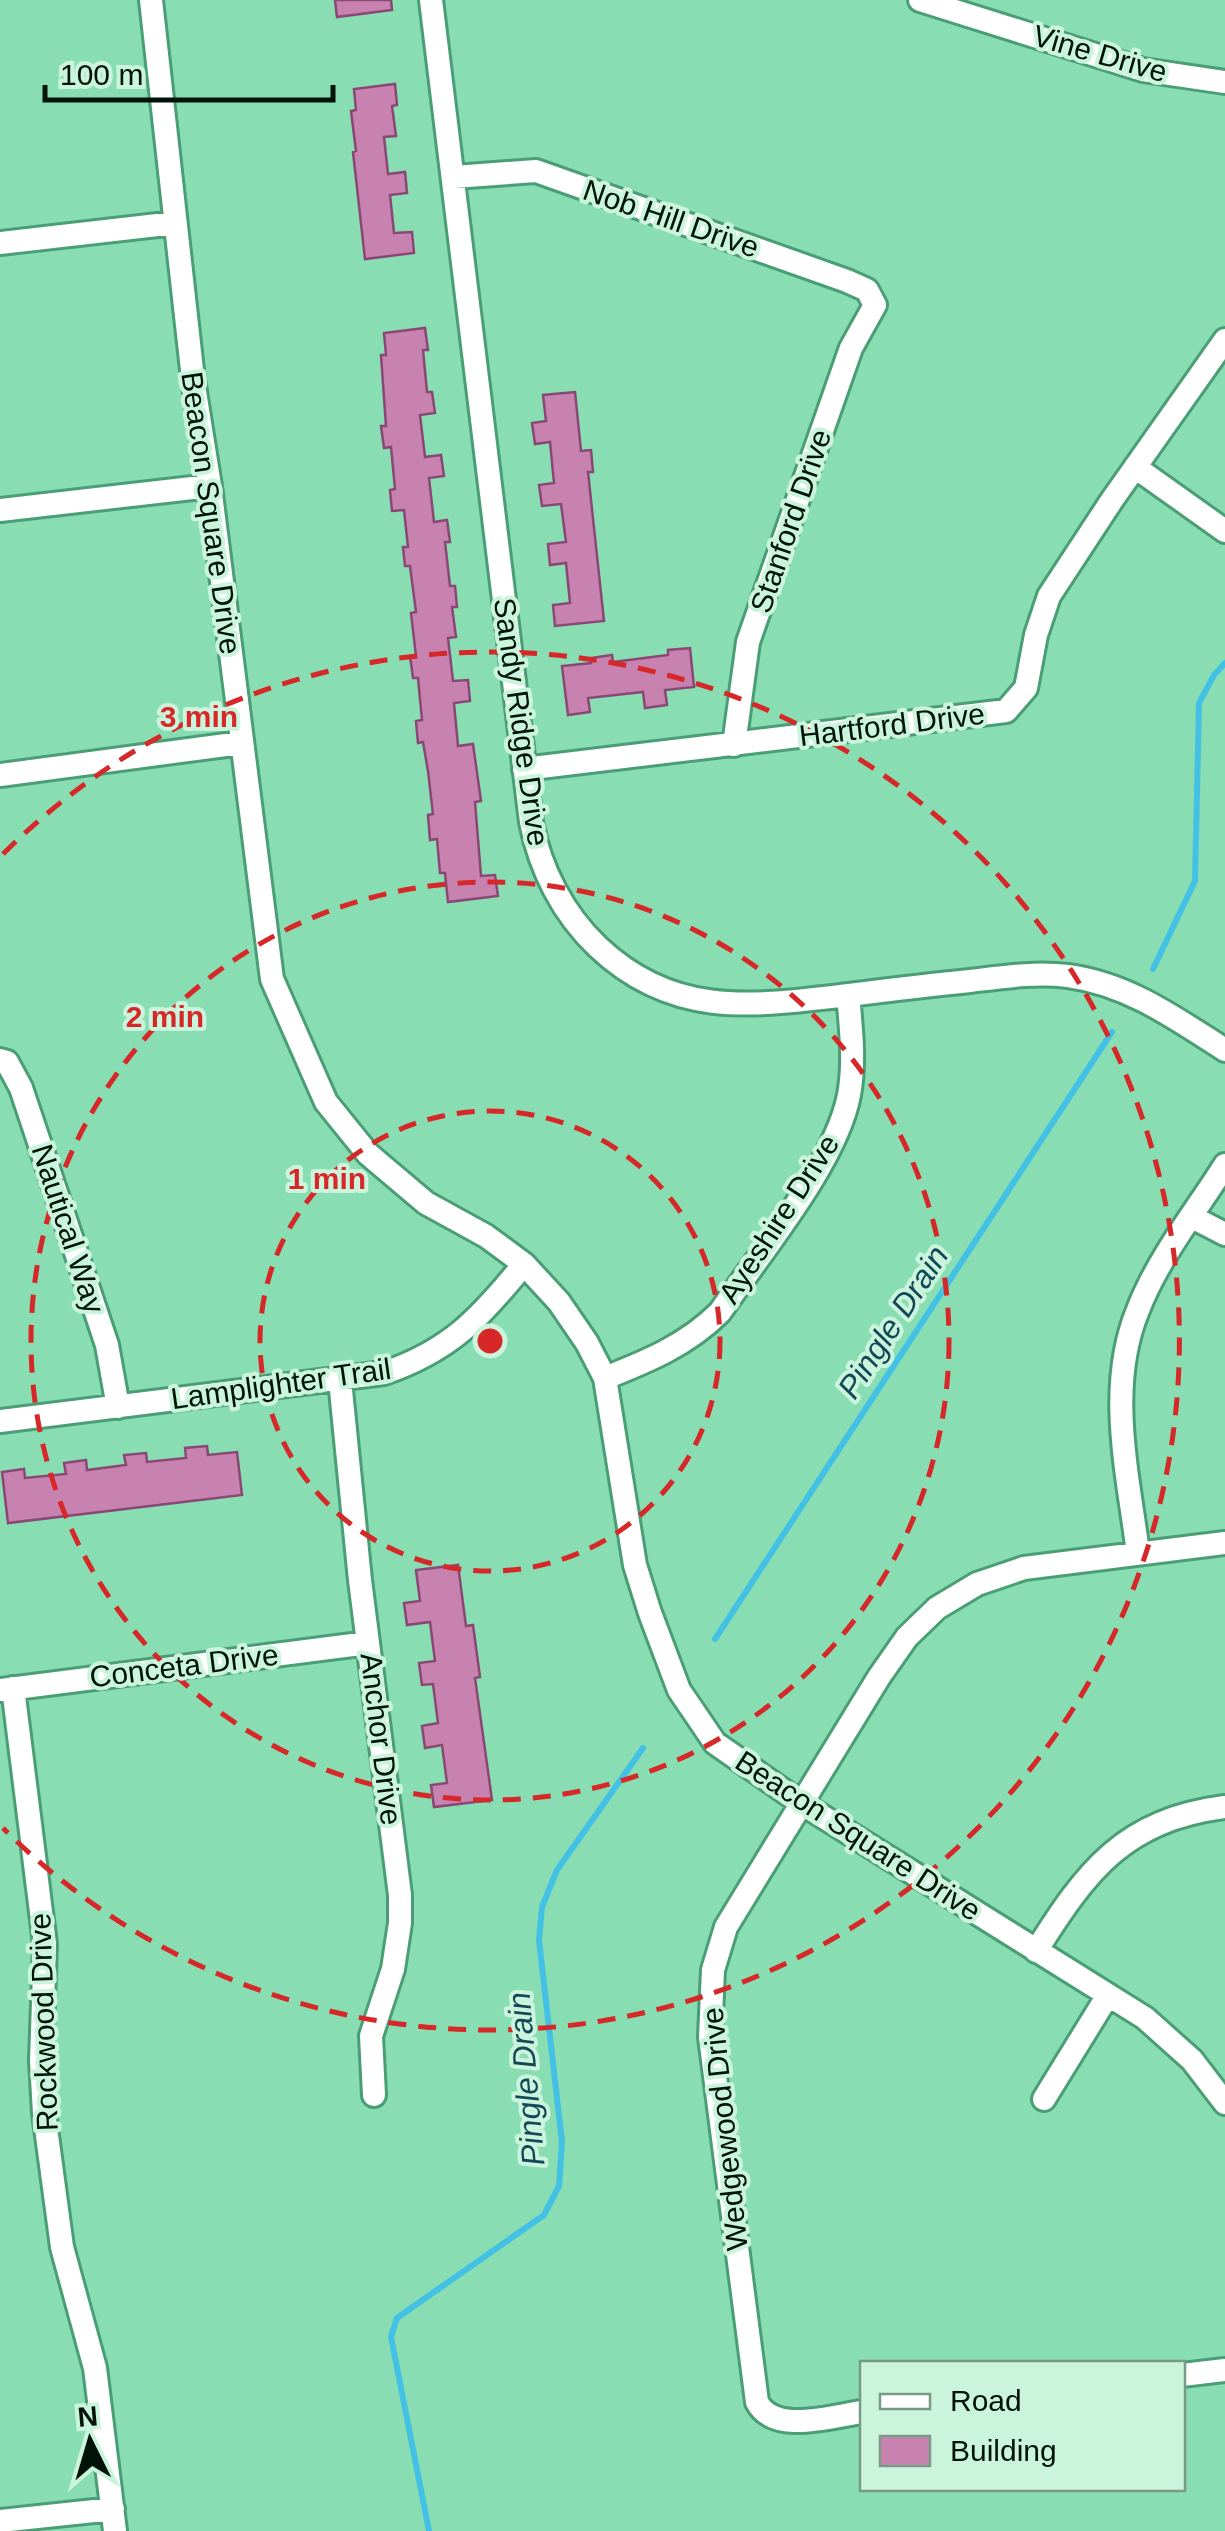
<svg xmlns="http://www.w3.org/2000/svg" width="1225" height="2531" font-family="Helvetica,sans-serif">
<style>
.lines{fill:none;stroke-linecap:round;stroke-linejoin:round}
.stream{stroke:#43c1e5;stroke-width:6}
.building{fill:#c882b0;stroke:#894874;stroke-width:2.5}
.minor-casing{stroke:#499e76;stroke-width:28}
.minor{stroke:#fff;stroke-width:22}
.ring{fill:none;stroke:#d62828;stroke-width:5;stroke-dasharray:18 12}
.labels{text-anchor:middle;stroke-width:8;stroke-linejoin:round;paint-order:stroke}
.street-label{font-size:30px;fill:#001308;stroke:#cbf4dd}
.water-label{font-size:32px;font-style:italic;fill:#134857;stroke:#cbf4dd}
.centre{fill:#d62828;stroke:#cbf4dd;stroke-width:5}
.ring-label{font-size:30px;text-anchor:middle;font-weight:bold;fill:#d62828;stroke:#cbf4dd;stroke-width:8;stroke-linejoin:round;paint-order:stroke}
</style>
<rect width="100%" height="100%" fill="#88ddb2"/>
<g class="lines">
<path class="stream" d="M1153 969 1195 881 1199 703 1214 675 1225 663
M715 1639 1112 1032
M429 2531 391 2337 397 2318 544 2215 559 2186 562 2142 539 1940 542 1907 557 1870 643 1748"/>
</g>
<path class="building" d="M335 0H391L392 10 337 17Z
M395 84 397 105 392 106 396 136 384 137 388 174 405 172 407 193 390 195 394 233 412 232 414 253 365 259 353 152 356 151 351 111 356 110 354 89Z
M425 328 428 350H423L427 392H432L435 413 420 415 425 457 441 455 444 476 429 478 434 522 447 520 450 542H445L450 586H455L457 607H452L456 637 448 638 453 681 468 680 470 701 454 703 458 746 473 744 481 801 475 802 481 876 495 875 498 896 448 902 445 873H440L437 839 430 840 428 815 433 814 428 771 423 742 418 743 416 721 422 720 418 678H413L410 656H416L411 613 416 612 410 566H405L403 547H408L404 510 392 511 390 490 395 489 391 447 384 448 381 426H386L381 355H386L384 333Z
M575 392 581 451 591 450 593 472H588L604 621 555 626 553 605 570 603 566 563 550 565 548 544 566 542 561 504 542 506 539 485 554 483 550 442 535 444 532 423 546 421 543 395Z
M690 648 694 687 665 690 667 705 645 708 643 692 588 698 590 712 568 715 562 666 591 663V658L612 655 613 662 668 655V650Z
M207 1446 208 1455 237 1452 242 1495 8 1523 2 1472 24 1469 25 1478 66 1474 64 1463 86 1460 87 1470 126 1465 124 1455 146 1453 147 1462 186 1458 185 1448Z
M458 1565 466 1626 473 1625 480 1677 475 1678 492 1800 434 1807 431 1785 447 1783 442 1745 425 1748 422 1726 438 1723 433 1684 422 1685 419 1663 435 1661 430 1622 407 1625 404 1603 420 1601 416 1570Z"/>
<g class="lines">
<g class="minor-casing">
<path id="minor" d="M151 0 193 379 210 486 272 979 326 1102 368 1154 426 1203 486 1236 524 1264 559 1302 587 1343 605 1378 635 1565 650 1613 679 1690 715 1743 801 1803 1145 2018 1192 2060 1225 2103
M431 0 531 822C540 869 563 914 598 947 674 1019 754 1006 849 995 889 990 930 985 970 981 1003 977 1035 972 1068 976 1128 984 1175 1018 1225 1050
M920 0 1143 70 1225 82
M454 177 536 171 847 281 867 290 875 305 851 348 748 642 734 745
M0 243 175 223
M1135 467 1225 531
M0 510 210 486
M524 769 1006 711 1026 688 1036 635 1049 596 1112 500 1225 340
M0 775 241 743
M0 1060 7 1062 21 1088 107 1345 118 1407
M1192 1217 1225 1234
M605 1378C648 1361 687 1345 720 1312 760 1253 836 1163 849 1095 855 1062 851 1028 848 995
M340 1380 360 1580 400 1895V1923L393 1969 371 2036 374 2095
M0 1421 384 1373C450 1351 481 1317 524 1264
M1138 1553C1128 1474 1106 1387 1138 1310 1158 1258 1196 1211 1225 1165
M13 1688 45 1944 41 2061 44 2113 62 2247 95 2368 115 2531
M0 1690 368 1643
M1036 1951C1087 1870 1124 1820 1225 1807
M1044 2099 1108 1995
M1182 2375 1225 2370
M862 2412C832 2416 774 2435 757 2402L710 2037 713 1970 726 1927 879 1677 907 1637 937 1608 977 1584 1024 1568 1225 1543
M0 2521 113 2509"/>
</g>
<use href="#minor" class="minor"/>
</g>
<g class="ring">
<circle cx="490" cy="1341" r="230"/>
<circle cx="490" cy="1341" r="459"/>
<path d="M3 854A689 689 0 1 1 3 1828"/>
</g>
<g class="labels">
<g class="street-label">
<text transform="translate(1100 54) rotate(16)" y="10">Vine Drive</text>
<text transform="translate(671 219) rotate(19)" y="10">Nob Hill Drive</text>
<text transform="translate(211 513) rotate(82)" y="10">Beacon Square Drive</text>
<text transform="translate(791 521) rotate(-71)" y="10">Stanford Drive</text>
<text transform="translate(521 722) rotate(82)" y="10">Sandy Ridge Drive</text>
<text transform="translate(892 725) rotate(-7)" y="10">Hartford Drive</text>
<text transform="translate(779 1219) rotate(-57)" y="10">Ayeshire Drive</text>
<text transform="translate(68 1229) rotate(72)" y="10">Nautical Way</text>
<text transform="translate(281 1384) rotate(-8)" y="10">Lamplighter Trail</text>
<text transform="translate(184 1666) rotate(-7)" y="10">Conceta Drive</text>
<text transform="translate(381 1739) rotate(83)" y="10">Anchor Drive</text>
<text transform="translate(858 1836) rotate(33)" y="10">Beacon Square Drive</text>
<text transform="translate(44 2022) rotate(-92)" y="10">Rockwood Drive</text>
<text transform="translate(725 2129) rotate(-96)" y="10">Wedgewood Drive</text>
</g>
<g class="water-label">
<text transform="translate(893 1322) rotate(-57)" y="11">Pingle Drain</text>
<text transform="translate(526 2079) rotate(-95)" y="11">Pingle Drain</text>
</g>
</g>
<circle cx="490" cy="1341" r="15" class="centre"/>
<g class="ring-label">
<text x="199" y="727">3 min</text>
<text x="165" y="1027">2 min</text>
<text x="327" y="1189">1 min</text>
</g>
<rect x="860" y="2361" width="325" height="130" fill="#cbf4dd" stroke="#7a9a88" stroke-width="2.5"/>
<rect x="880" y="2394" width="50" height="15" fill="#ffffff" stroke="#7a9a88" stroke-width="2.5"/>
<text x="950" y="2411" font-size="30" fill="#001308">Road</text>
<rect x="880" y="2436" width="50" height="30" fill="#c882b0" stroke="#7a9a88" stroke-width="2.5"/>
<text x="950" y="2461" font-size="30" fill="#001308">Building</text>
<g transform="translate(90 2441) rotate(355)" stroke="#cbf4dd" stroke-width="8" paint-order="stroke">
<path d="M0-8L18 38L0 25L-18 38Z" fill="#001308"/>
<text y="-15" font-size="28" font-weight="bold" text-anchor="middle" fill="#001308">N</text>
</g>
<path d="M45 85v15h288v-15" fill="none" stroke="#001308" stroke-width="5"/>
<text x="60" y="85" font-size="30" fill="#001308" stroke="#cbf4dd" stroke-width="8" paint-order="stroke">100 m</text>
</svg>
